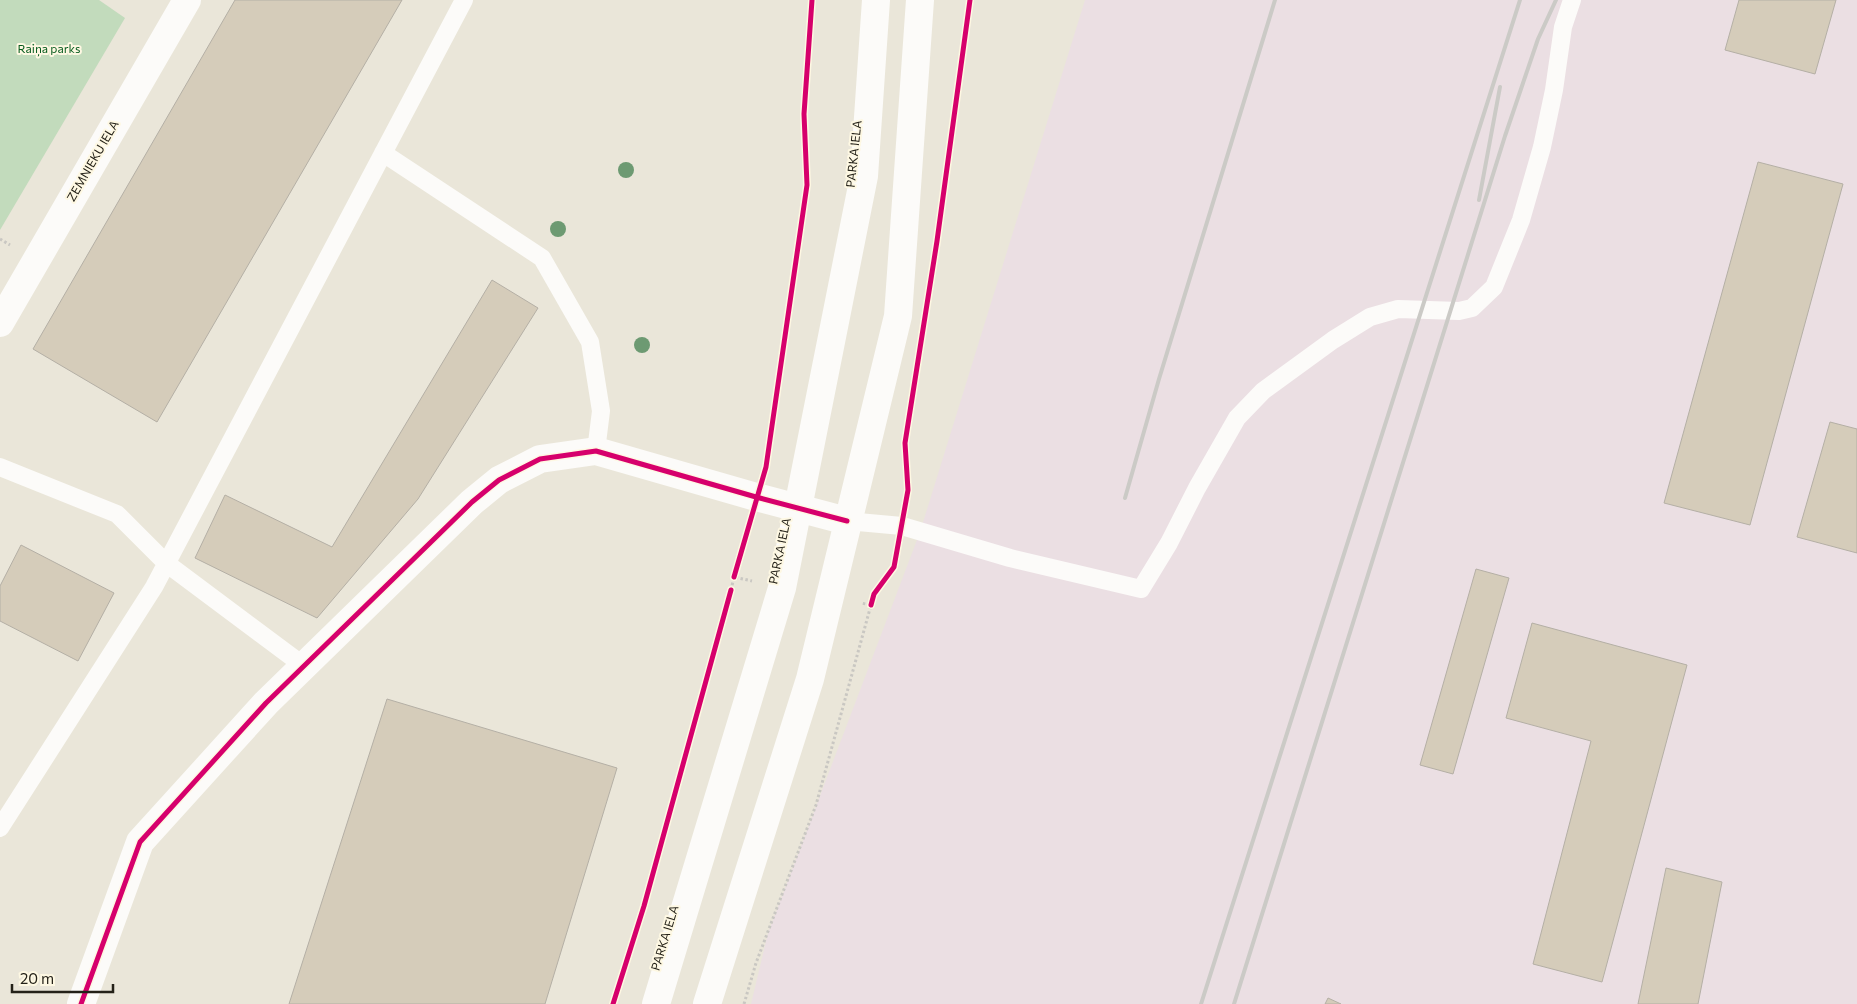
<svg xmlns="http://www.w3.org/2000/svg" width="1857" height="1004" font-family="Commissioner,sans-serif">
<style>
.industrial{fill:#ebdfe3}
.green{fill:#c2dbbc}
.building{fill:#d5ccba;stroke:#b4afa5}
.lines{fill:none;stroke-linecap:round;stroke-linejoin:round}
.path{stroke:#c9c7c2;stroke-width:3;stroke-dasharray:2.5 2.5;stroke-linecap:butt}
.lane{stroke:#fcfbf9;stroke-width:18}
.street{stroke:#fcfbf9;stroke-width:28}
.secondary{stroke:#fcfbf9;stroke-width:28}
.highway{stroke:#fcfbf9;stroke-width:28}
.rail{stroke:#cbcac6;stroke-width:4}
.cycleway-casing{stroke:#fef8e3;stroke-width:8}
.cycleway{stroke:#d6006c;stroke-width:5}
.tree{fill:#6d9a72}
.labels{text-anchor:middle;stroke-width:4;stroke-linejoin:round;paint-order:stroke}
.park-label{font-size:12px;fill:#065b1d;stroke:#fef8e3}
.street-label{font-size:12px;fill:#242118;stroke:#fef8e3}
</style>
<rect width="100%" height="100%" fill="#eae6d9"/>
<path class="industrial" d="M1085 0H1857V1004H751L768 933 920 532Z"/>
<path class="green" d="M0 0H99L125 18 0 230Z"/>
<path class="building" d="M235 0H402L157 422 33 349Z
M1739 0H1836L1815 74 1725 50Z
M1758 162 1843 184 1750 525 1664 503Z
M492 280 538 308 418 499 317 618 195 558 225 495 332 547Z
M1830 422 1857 429V553L1797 537Z
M21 545 114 593 78 661 0 621V586Z
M1476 569 1509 578 1453 774 1420 765Z
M1532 623 1687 665 1602 982 1533 964 1591 741 1506 718Z
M387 699 617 768 545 1004H289Z
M1666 868 1722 882 1698 1004H1638Z
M1328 998 1341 1004H1325Z"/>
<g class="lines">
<path class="path" d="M0 239 10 245
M731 590 734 577 752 581
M744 1004 756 963 816 805 871 605 861 603"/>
<path class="lane" d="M383 153 542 258 590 342 601 411 596 451
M0 467 117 514 166 563 304 666
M847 521 902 526 1010 558 1141 589 1169 543 1197 488 1237 418 1263 391 1333 340 1370 317 1398 309 1459 311 1472 308 1494 287 1521 220 1542 147 1554 90 1563 27 1572 0
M0 828 154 587 464 0"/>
<path class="street" d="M81 1004 140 842 266 703 472 502 499 480 540 459 596 451 756 497 847 521"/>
<path class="secondary" d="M0 323 187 0"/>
<path class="highway" d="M656 1004 782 588 864 176 876 0
M707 1004 810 679 898 316 920 0"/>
<path class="rail" d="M1479 200 1500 87
M1125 498 1159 379 1275 0
M1201 1004 1520 0
M1234 1004 1505 136 1538 39 1556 0"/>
<g class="cycleway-casing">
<path id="cycleway" d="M734 577 766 467 807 185 804 114 812 0
M871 605 874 594 894 567 908 490 905 443 937 241 970 0
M81 1004 140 842 266 703 472 502 499 480 540 459 596 451 756 497 847 521
M613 1004 644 906 731 590"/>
</g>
<use href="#cycleway" class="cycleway"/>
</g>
<g class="tree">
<circle cx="626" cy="170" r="8"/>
<circle cx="558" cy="229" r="8"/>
<circle cx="642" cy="345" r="8"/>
</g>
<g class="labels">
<g class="park-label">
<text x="49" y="53">Raiņa parks</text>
</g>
<g class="street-label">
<text transform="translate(854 154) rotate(-84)" y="4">PARKA IELA</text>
<text transform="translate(93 161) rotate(-60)" y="4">ZEMNIEKU IELA</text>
<text transform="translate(780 551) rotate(-78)" y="4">PARKA IELA</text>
<text transform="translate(665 938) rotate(-73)" y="4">PARKA IELA</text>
</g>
</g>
<path d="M12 984v8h101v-8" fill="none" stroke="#242118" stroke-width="2.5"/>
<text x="20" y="984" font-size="15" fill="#242118" stroke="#fef8e3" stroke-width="4" paint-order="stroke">20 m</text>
</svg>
